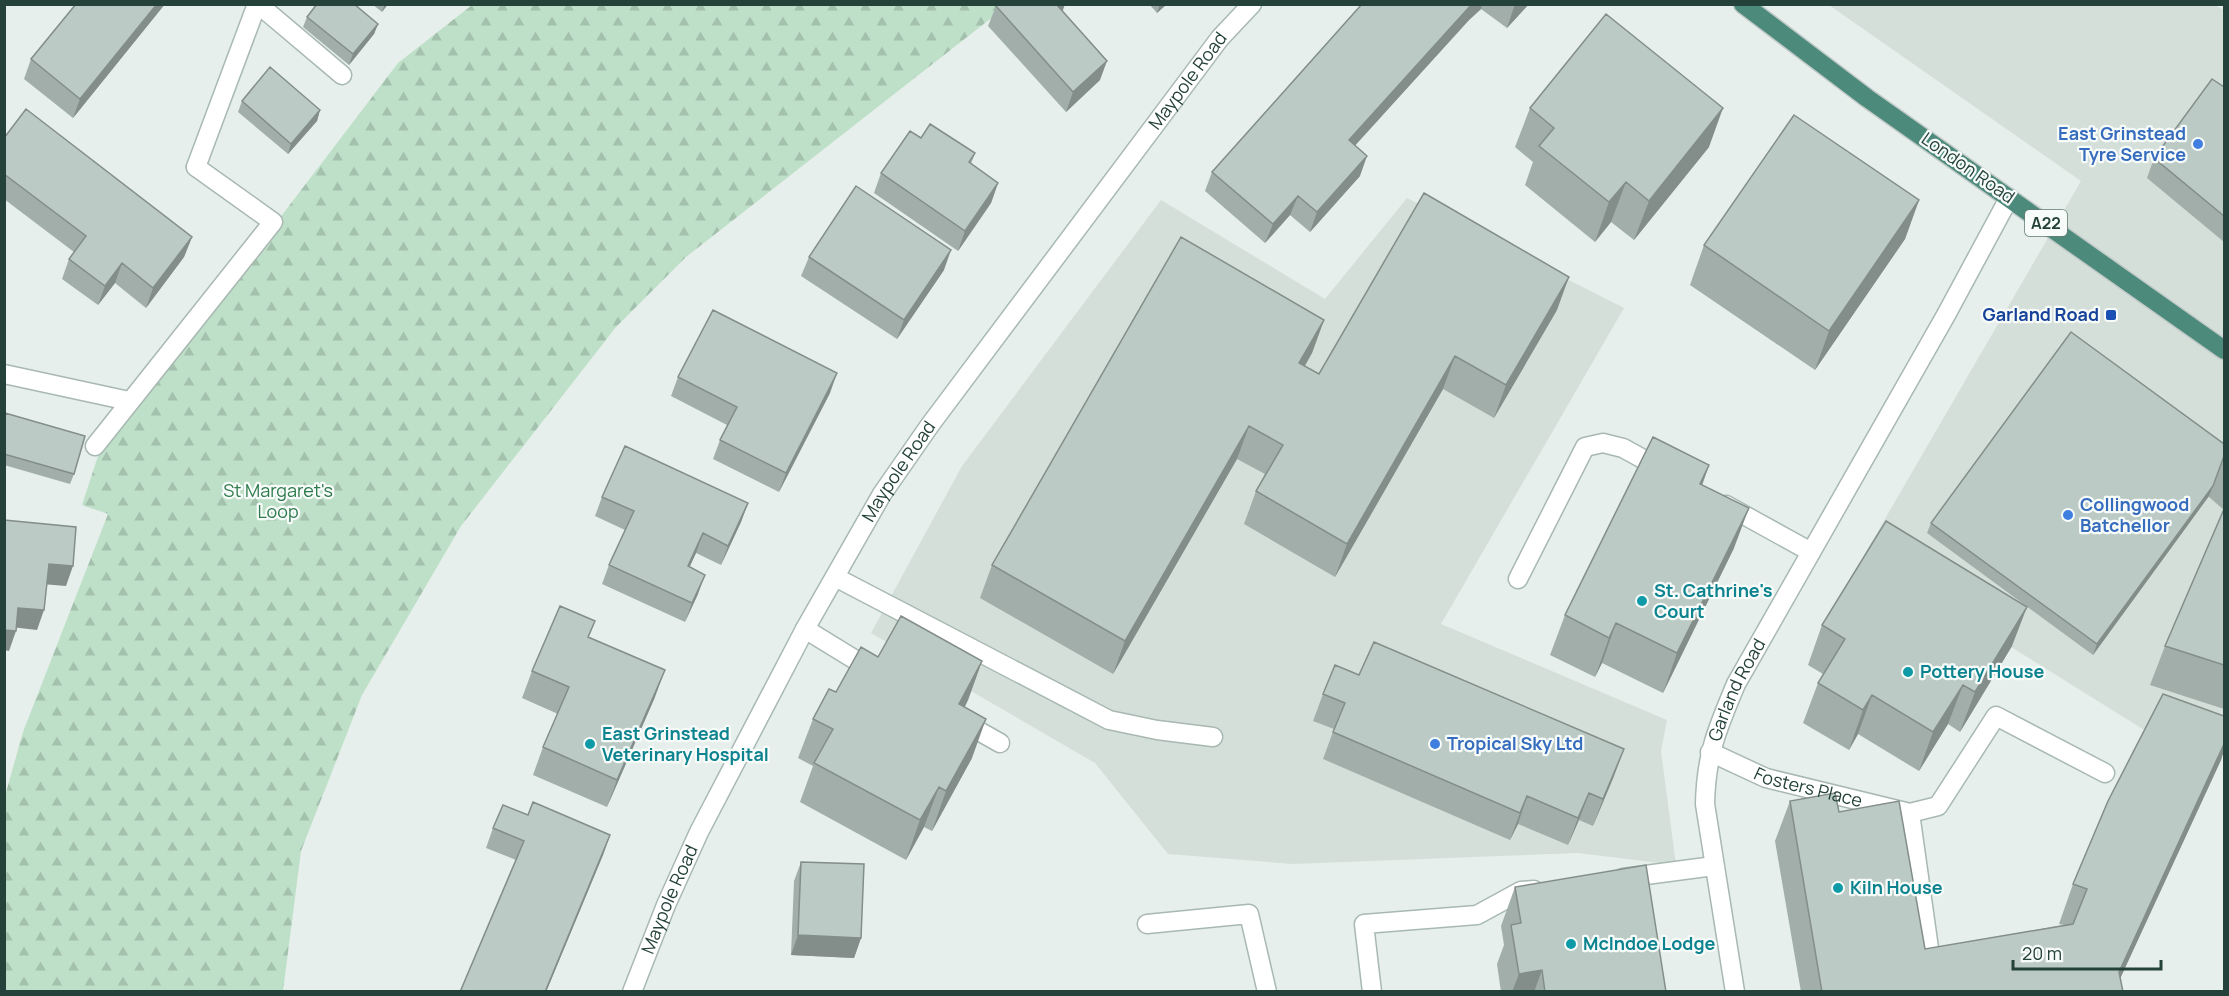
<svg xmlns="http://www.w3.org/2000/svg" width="2229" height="996" font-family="Manrope,sans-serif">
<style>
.built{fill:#d4dfda}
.forest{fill:url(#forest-firs)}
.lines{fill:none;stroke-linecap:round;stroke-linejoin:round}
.service-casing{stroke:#a8b8b2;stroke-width:21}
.minor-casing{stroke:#a8b8b2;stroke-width:21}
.trunk-casing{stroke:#c2cac8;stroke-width:21}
.service{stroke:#fff;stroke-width:18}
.minor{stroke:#fff;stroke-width:18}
.trunk{stroke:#4c8a7c;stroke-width:18}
.wall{fill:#a1aea9}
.shaded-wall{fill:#838d89}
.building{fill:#bbcac4;stroke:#838d89;stroke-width:1.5}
.shop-dot{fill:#3f7fe0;stroke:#f7fbf9;stroke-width:2}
.transit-dot{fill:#1a4fb4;stroke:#f7fbf9;stroke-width:2}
.culture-dot{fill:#0f9aa8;stroke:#f7fbf9;stroke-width:2}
.labels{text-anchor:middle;stroke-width:4.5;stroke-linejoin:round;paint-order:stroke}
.shield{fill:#f7fbf9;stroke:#637a73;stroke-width:1.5}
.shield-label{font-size:16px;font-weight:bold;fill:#24423a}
.street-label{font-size:18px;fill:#24423a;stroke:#f7fbf9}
.shop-label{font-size:18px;font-weight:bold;fill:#366cbe;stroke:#f7fbf9;text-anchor:start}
.transit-label{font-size:18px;font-weight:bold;fill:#164399;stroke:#f7fbf9;text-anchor:end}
.park-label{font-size:18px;fill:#2d7a4b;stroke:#f7fbf9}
.culture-label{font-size:18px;font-weight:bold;fill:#0d838f;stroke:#f7fbf9;text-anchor:start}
</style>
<defs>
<pattern id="forest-firs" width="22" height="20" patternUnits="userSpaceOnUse" patternTransform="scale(1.5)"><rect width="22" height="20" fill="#bfe0c8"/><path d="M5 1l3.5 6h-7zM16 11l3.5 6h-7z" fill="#a4c1ad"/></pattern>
</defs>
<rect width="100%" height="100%" fill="#e6efeb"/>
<path class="built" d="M2212 4 2224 10V750L2221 760 2149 733 1864 555 2081 181 1829 5Z
M1407 198 1624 308 1441 624 1667 720 1661 751 1676 865 1578 853 1293 864 1168 854 1095 763 871 633 962 466 1161 200 1325 299Z"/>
<path class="forest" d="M472 5H1008L686 257 616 327 461 526 362 695 301 851 283 991 5 992V796L23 732 108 514 82 505 98 456 398 63Z"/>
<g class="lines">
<g class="service-casing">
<g id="service">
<path d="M258 4 342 75"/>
<path d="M4 374 129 401"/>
<path d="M95 446 273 222 196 167"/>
<path d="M1726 505 1811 552"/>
<path d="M835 577 1109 720 1157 730 1213 737"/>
<path d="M1518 579 1585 447 1603 443 1623 448 1663 470"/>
<path d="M805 629 875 672"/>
<path d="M961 721 1000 743"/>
<path id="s1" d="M1710 752 1766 778 1910 813 1938 806 1996 716 2105 773"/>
<path d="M1910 813 1932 970"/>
<path d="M1623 878 1714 866"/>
<path d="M1147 924 1249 914 1267 992"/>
<path d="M1372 992 1364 924 1477 915 1521 891 1534 890"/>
</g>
</g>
<g class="minor-casing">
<g id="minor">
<path d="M196 167 257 4"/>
<path id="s2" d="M632 992 666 905 699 832 805 629 882 494 930 425 1220 38 1252 4"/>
<path id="s3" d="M1735 992 1705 804C1706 755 1717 729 1736 684L1946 315 2009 198"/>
</g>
</g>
<g class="trunk-casing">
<path id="trunk" d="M1743 4 1867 98 2224 350"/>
</g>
<use href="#service" class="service"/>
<use href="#minor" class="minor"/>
<use href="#trunk" class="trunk"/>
</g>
<path class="wall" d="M76 4H165L73 118 24 79 31 59Z
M372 4H388L382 12Z
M1149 4H1167L1157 13Z
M1362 4H1529L1507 28 1481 9 1469 20 1355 145 1360 176 1310 232 1290 215 1265 243 1205 191 1212 172Z
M996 6 1062 11 1100 80 1066 112 988 26Z
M307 17 378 24 374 34 349 65 303 27Z
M2224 87V242L2147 178 2154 158Z
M242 101 320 110 317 121 288 154 238 112Z
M1530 108 1709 147 1634 240 1611 222 1595 242 1525 185 1533 162 1515 147Z
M4 138 192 237 184 257 146 308 115 283 98 305 62 279 69 259 74 252 4 199Z
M921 138 975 153 971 164 998 183 991 203 958 251 874 193 881 173Z
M1919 200 1905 239 1815 370 1690 285 1704 245Z
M809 257 944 270 897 339 801 276Z
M1557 310 1494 418 1443 389 1335 577 1244 524 1256 491 1265 474 1237 459 1113 674 980 598 992 565 1324 320 1312 353 1305 366 1319 374Z
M678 377 830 393 779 492 713 459 720 440 727 425 671 396Z
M4 414 74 474 70 484 4 465Z
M2224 444V709L2150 685 2165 646 2224 510 2209 497V496L2093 655 1927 533 1931 523Z
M1709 465 1702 486 1734 548 1663 693 1602 663 1595 677 1550 655 1565 615Z
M602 497 748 503 741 522 721 565 696 553 689 567 698 594 685 622 602 584 609 565 625 530 595 516Z
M595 621 589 637 655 697 607 807 533 775 543 747 558 714 522 698 532 671Z
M1822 625 2012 646 1960 732 1948 724 1919 771 1858 734 1849 750 1803 723 1818 683 1823 674 1808 665Z
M878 657 982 661 968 700 965 707 972 758 932 831 924 827 906 860 800 802 813 766 798 758 813 719 836 692Z
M1359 675 1614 776 1593 826 1579 820 1568 845 1518 824 1510 840 1323 759 1334 729 1313 721 1323 694Z
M2224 716V750L2221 760 2120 978 2123 992H1801L1775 841 1790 801 1839 812 1925 949 2064 925 2059 924 2073 884Z
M528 815 610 835 603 855 546 992H460L516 860 486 848 493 828Z
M801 862 861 938 854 958 791 955 794 881Z
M1515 887 1666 992H1501L1497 964 1504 945 1501 926Z"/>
<path class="shaded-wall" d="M157 4H165L73 118 80 99Z
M385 4H388L382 12Z
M1058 4H1065L1061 16 1050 25Z
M1160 4H1167L1157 13Z
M1472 4H1482L1481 9 1469 20 1342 160 1349 140Z
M1515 4H1529L1507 28Z
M378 24 374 34 349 65 353 54Z
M1107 61 1100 80 1066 112 1073 92Z
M1723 108 1709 147 1634 240 1649 201Z
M320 110 317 121 288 154 291 144Z
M1367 156 1360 176 1310 232 1317 212Z
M1626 182 1611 222 1595 242 1609 202Z
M998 183 991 203 958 251 965 231Z
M1298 196 1290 215 1265 243 1273 224Z
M1919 200 1905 239 1815 370 1829 331Z
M192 237 184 257 146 308 153 288Z
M951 250 944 270 897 339 904 320Z
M122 263 115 283 98 305 105 286Z
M1569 277 1557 310 1494 418 1506 385Z
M1324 320 1312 353 1287 396 1299 363Z
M1455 356 1443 389 1335 577 1347 544Z
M837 373 830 393 779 492 786 473Z
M1249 426 1237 459 1113 674 1125 641Z
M1709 465 1695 504 1700 484Z
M2213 486 2209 496 2093 655 2097 644Z
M748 503 741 522 721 565 728 546Z
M1749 508 1734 548 1663 693 1677 653Z
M703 533 696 553 681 586 688 566Z
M49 564 73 566 66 586 42 584Z
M705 575 698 594 685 622 692 603Z
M2027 607 2012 646 1960 732 1975 692Z
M18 608 44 610 37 630 11 627Z
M1616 623 1602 663 1595 677 1609 638Z
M4 630 16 631 9 651 4 650Z
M982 661 968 700 945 743 959 704Z
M665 670 655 697 607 807 617 780Z
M1963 685 1948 724 1919 771 1933 732Z
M1872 695 1858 734 1849 750 1863 710Z
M986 719 972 758 932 831 946 791Z
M2224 744V750L2221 760 2114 992 2119 972Z
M1624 749 1614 776 1593 826 1603 799Z
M939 787 924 827 906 860 920 820Z
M1589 793 1579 820 1568 845 1578 818Z
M1527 796 1518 824 1510 840 1520 813Z
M610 835 603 855 546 992H545Z
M798 935 861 938 854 958 791 955Z
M1542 970 1534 992H1512L1519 974Z"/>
<path class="building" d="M76 4H157L80 99 31 59Z
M317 4H354L378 24 353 54 307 17Z
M997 4H1058L1057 5 1107 61 1073 92 996 6Z
M1362 4H1472L1349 140 1367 156 1317 212 1298 196 1273 224 1212 172Z
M1606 14 1723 108 1649 201 1626 182 1609 202 1539 146 1554 128 1530 108Z
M270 67 320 110 291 144 242 101Z
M2212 79 2224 87V216L2154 158Z
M26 109 192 237 153 288 122 263 105 286 69 259 86 236 4 174V138Z
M1794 115 1919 200 1829 331 1704 245Z
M930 124 975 153 969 162 998 183 965 231 881 173 910 131 921 138Z
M856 186 951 250 904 320 809 257Z
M1424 193 1569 277 1506 385 1455 356 1347 544 1256 491 1283 445 1249 426 1125 641 992 565 1181 237 1324 320 1299 363 1319 374Z
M713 310 837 373 786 473 720 440 737 407 678 377Z
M2071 332 2224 444V456L2213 486 2097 644 1931 523Z
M5 413 85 436 74 474 4 454Z
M1653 437 1709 465 1700 484 1749 508 1677 653 1616 623 1609 638 1565 615Z
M625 446 748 503 728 546 703 533 688 566 705 575 692 603 609 565 634 511 602 497Z
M2224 509V665L2165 646Z
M4 520 76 527 73 566 49 564 44 610 18 608 16 631 4 630Z
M1886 521 2027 607 1975 692 1963 685 1933 732 1872 695 1863 710 1818 683 1845 639 1822 625Z
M560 606 595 621 588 637 665 670 617 780 543 747 569 687 532 671Z
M901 616 982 661 959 704 986 719 946 791 939 787 920 820 814 763 833 729 813 719 829 689 836 692 861 647 878 657Z
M1374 642 1624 749 1603 799 1589 793 1578 818 1527 796 1520 813 1333 732 1345 703 1323 694 1335 665 1359 675Z
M2163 694 2224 716V744L2119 972 2123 992H1822L1790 801 1835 793 1839 812 1899 801 1925 949 2073 924 2087 889 2073 884 2108 801Z
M533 802 610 835 545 992H460L524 841 493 828 503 805 528 815Z
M801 862 864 864 861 938 798 935Z
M1646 865 1666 992H1545L1542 970 1519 974 1511 925 1521 923 1515 887Z"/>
<g class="shop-dot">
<circle cx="2198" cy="144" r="6"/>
<circle cx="2068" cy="515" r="6"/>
<circle cx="1435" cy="744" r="6"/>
</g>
<rect class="transit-dot" x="2105" y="309" width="12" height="12" rx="3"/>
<g class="culture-dot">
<circle cx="1642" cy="601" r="6"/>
<circle cx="1908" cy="672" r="6"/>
<circle cx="590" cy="744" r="6"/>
<circle cx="1838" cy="888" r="6"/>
<circle cx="1571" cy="944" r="6"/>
</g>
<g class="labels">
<rect class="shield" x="2025" y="210" width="42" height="26" rx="4.5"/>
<g class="shield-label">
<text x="2046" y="229">A22</text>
</g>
<g class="street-label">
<text dy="6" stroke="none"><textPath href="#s2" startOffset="1072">Maypole Road</textPath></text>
<text transform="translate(1968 168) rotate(35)" y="6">London Road</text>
<text dy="6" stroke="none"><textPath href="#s2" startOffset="586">Maypole Road</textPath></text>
<text dy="6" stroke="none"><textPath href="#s3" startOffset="310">Garland Road</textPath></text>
<text dy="6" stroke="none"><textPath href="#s1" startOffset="105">Fosters Place</textPath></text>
<text dy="6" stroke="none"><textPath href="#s2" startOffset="100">Maypole Road</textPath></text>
</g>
<g class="shop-label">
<text x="2186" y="140" text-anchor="end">East Grinstead<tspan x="2186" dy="21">Tyre Service</tspan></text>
<text x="2080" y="511">Collingwood<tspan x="2080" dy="21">Batchellor</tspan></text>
<text x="1447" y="750">Tropical Sky Ltd</text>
</g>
<g class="transit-label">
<text x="2099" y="321">Garland Road</text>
</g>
<g class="park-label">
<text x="278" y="497">St Margaret's<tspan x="278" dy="21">Loop</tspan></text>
</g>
<g class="culture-label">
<text x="1654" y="597">St. Cathrine's<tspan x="1654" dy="21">Court</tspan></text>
<text x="1920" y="678">Pottery House</text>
<text x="602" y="740">East Grinstead<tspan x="602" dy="21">Veterinary Hospital</tspan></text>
<text x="1850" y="894">Kiln House</text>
<text x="1583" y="950">McIndoe Lodge</text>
</g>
</g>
<rect width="2229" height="996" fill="none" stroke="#24423a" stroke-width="12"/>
<path d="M2013 960v9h148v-9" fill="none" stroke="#24423a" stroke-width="3"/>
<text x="2022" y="960" font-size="18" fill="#24423a" stroke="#f7fbf9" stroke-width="4.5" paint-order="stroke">20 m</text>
</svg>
